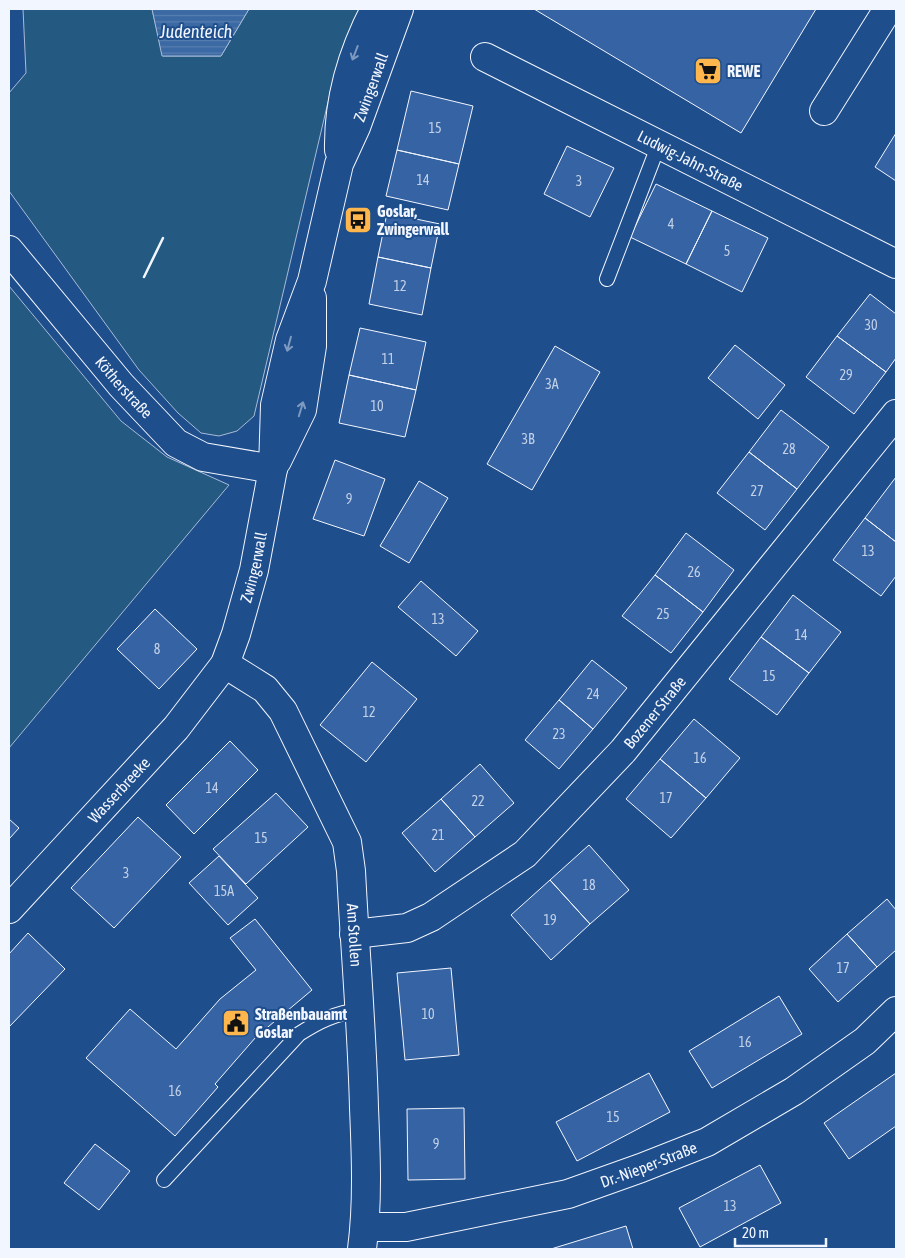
<svg xmlns="http://www.w3.org/2000/svg" width="905" height="1258" font-family="'Asap Condensed',sans-serif">
<style>
.green{fill:#245a82;stroke:#a8bbd7}
.water{fill:url(#water-rules);stroke:#a8bbd7}
.building{fill:#3563a3;stroke:#f2f6ff}
.lines{fill:none;stroke-linecap:round;stroke-linejoin:round}
.lane-casing{stroke:#f2f6ff;stroke-width:16}
.street-casing{stroke:#f2f6ff;stroke-width:30}
.primary-casing{stroke:#f2f6ff;stroke-width:30}
.lane{stroke:#1f4e8c;stroke-width:14}
.street{stroke:#1f4e8c;stroke-width:28}
.primary{stroke:#1f4e8c;stroke-width:28}
.wall{stroke:#f2f6ff;stroke-width:2.5}
.oneway{stroke:#7e9ac0}
.labels{text-anchor:middle;stroke-width:4;stroke-linejoin:round;paint-order:stroke}
.number-label{font-size:14px;fill:#c3d1e8}
.poi-label{font-size:16px;font-weight:bold;fill:#f2f6ff;stroke:#1f4e8c;text-anchor:start}
.street-label{font-size:16px;fill:#f2f6ff;stroke:#1f4e8c}
.water-label{font-size:18px;font-style:italic;fill:#f2f6ff;stroke:#1f4e8c}
</style>
<defs>
<pattern id="water-rules" width="6" height="5" patternUnits="userSpaceOnUse" patternTransform="scale(1.25)"><rect width="6" height="5" fill="#3b69a3"/><path d="M0 2.5h6" fill="none" stroke="#587fb1"/></pattern>
</defs>
<rect width="100%" height="100%" fill="#1f4e8c"/>
<path class="green" d="M23 9H152L163 56H221L249 9H363L342 49 333 81 254 416 237 431 219 436 201 433 178 413 139 370 9 191V93L26 73Z
M9 286 121 421 167 457 229 485 9 748Z"/>
<path class="water" d="M152 9H249L221 56H162Z"/>
<path class="building" d="M534 9H816L741 133Z
M411 91 473 106 459 164 397 150Z
M896 133V181L875 167Z
M567 146 614 168 590 217 544 194Z
M397 150 459 164 448 210 386 196Z
M656 184 712 211 686 264 630 237Z
M712 211 768 238 742 292 686 264Z
M387 213 440 224 431 268 378 257Z
M378 257 431 268 422 315 369 304Z
M870 294 896 314V358L886 372 837 336Z
M360 328 426 342 416 390 349 375Z
M837 336 886 372 854 414 806 377Z
M735 345 785 385 758 419 708 378Z
M555 346 600 372 532 490 487 464Z
M349 375 416 390 405 437 339 423Z
M781 410 829 447 797 489 749 452Z
M749 452 797 489 765 530 717 493Z
M335 460 385 479 364 536 313 519Z
M896 477V542L865 518Z
M419 481 448 498 409 563 380 546Z
M865 518 896 542V576L881 596 833 560Z
M686 533 734 570 703 612 655 575Z
M655 575 703 612 671 653 622 616Z
M421 581 478 631 456 656 398 607Z
M793 595 841 632 809 673 761 637Z
M155 609 197 649 159 689 117 649Z
M761 637 809 673 777 715 729 679Z
M592 660 627 688 593 729 559 700Z
M372 662 417 699 366 762 320 725Z
M559 700 593 729 559 769 525 740Z
M694 719 740 758 706 798 660 759Z
M230 741 258 770 194 834 166 805Z
M660 759 706 798 671 838 626 799Z
M480 764 514 803 475 837 441 799Z
M276 793 308 827 246 884 213 849Z
M441 799 475 837 435 872 402 833Z
M138 817 181 857 114 928 71 888Z
M9 819 19 828 9 839Z
M589 845 629 890 590 924 550 880Z
M219 856 258 898 228 925 189 883Z
M550 880 590 924 551 960 511 915Z
M887 899 896 910V950L877 967 847 934Z
M255 919 312 990 256 1037 215 1084 218 1087 175 1136 86 1058 130 1009 176 1049 220 999 256 970 230 938Z
M28 933 65 969 9 1027V954Z
M847 934 877 967 838 1002 809 969Z
M451 968 459 1055 405 1060 397 973Z
M779 996 802 1034 712 1088 689 1051Z
M649 1073 670 1112 577 1161 556 1122Z
M896 1073V1126L849 1159 824 1123Z
M464 1108 465 1179 408 1180 407 1109Z
M95 1144 130 1171 99 1210 64 1183Z
M760 1165 781 1203 700 1247 679 1208Z
M626 1226 633 1249H551Z"/>
<g class="lines">
<g class="lane-casing">
<path id="lane" d="M607 279 659 144
M164 1180 299 1034C319 1021 336 1013 360 1010"/>
</g>
<g class="street-casing">
<g id="street">
<path id="s1" d="M485 57 896 264"/>
<path d="M824 111 888 9"/>
<path id="s2" d="M9 250 121 385 176 443 203 457 273 469"/>
<path id="s3" d="M225 664 265 689 283 711 347 842 351 871C355 950 362 1029 364 1108 366 1155 368 1203 362 1249"/>
<path id="s4" d="M354 934 407 928 431 917 525 854 623 751 896 414"/>
<path id="s5" d="M365 1227H406L568 1194 641 1168 707 1142 794 1091 865 1041 896 1011"/>
</g>
</g>
<g class="primary-casing">
<g id="primary">
<path d="M339 150C338 99 352 53 375 9"/>
<path d="M277 461 302 410 312 346V298"/>
<path id="s6" d="M9 909 176 728 225 664 236 634 254 570 273 469 275 405 290 340 312 281 339 164 356 127 399 9"/>
</g>
</g>
<use href="#lane" class="lane"/>
<use href="#street" class="street"/>
<use href="#primary" class="primary"/>
<path class="wall" d="M144 277 163 238"/>
</g>
<defs><path id="oneway-shaft" d="M-6 0H5M1.5-3L5.5 0L1.5 3" fill="none" stroke-width="1.6" stroke-linecap="round" stroke-linejoin="round" transform="scale(1.25)"/></defs>
<g class="oneway">
<use href="#oneway-shaft" transform="translate(355 53) rotate(111)"/>
<use href="#oneway-shaft" transform="translate(289 344) rotate(105)"/>
<use href="#oneway-shaft" transform="translate(301 409) rotate(-73)"/>
</g>
<defs>
<g id="supermarket-square" transform="scale(1.4375)"><rect x="-9" y="-9" width="18" height="18" rx="4" fill="#ffb74d" stroke="#1f4e8c"/><path d="M-6-5.5h2.5l.6 2H6L4.5 2H-2.5L-4.4-4H-6ZM-1.5 3.2a1.3 1.3 0 1 0 .1 0ZM3 3.2a1.3 1.3 0 1 0 .1 0Z" fill="#111"/></g>
<g id="bus-square" transform="scale(1.4375)"><rect x="-9" y="-9" width="18" height="18" rx="4" fill="#ffb74d" stroke="#1f4e8c"/><path d="M-5-6H5V4H4V6H2V4H-2V6H-4V4H-5ZM-3.5-4V0h7V-4ZM-3.5 1.2v1.5H-2V1.2ZM2 1.2v1.5H3.5V1.2Z" fill="#111"/></g>
<g id="civic-square" transform="scale(1.4375)"><rect x="-9" y="-9" width="18" height="18" rx="4" fill="#ffb74d" stroke="#1f4e8c"/><path d="M-.6-6.5H3V-4.5H.6V-3L4-1V1h2V6H-6V1h2V-1L-.6-3ZM-1.2 2.5V6h2.4V2.5Z" fill="#111"/></g>
</defs>
<g fill-rule="evenodd">
<use href="#supermarket-square" x="708" y="71"/>
<use href="#bus-square" x="358" y="220"/>
<use href="#civic-square" x="236" y="1023"/>
</g>
<g class="labels">
<g class="number-label">
<text x="435" y="133">15</text>
<text x="423" y="185">14</text>
<text x="579" y="186">3</text>
<text x="671" y="229">4</text>
<text x="727" y="256">5</text>
<text x="400" y="291">12</text>
<text x="871" y="330">30</text>
<text x="388" y="364">11</text>
<text x="846" y="380">29</text>
<text x="552" y="389">3A</text>
<text x="377" y="411">10</text>
<text x="528" y="444">3B</text>
<text x="789" y="454">28</text>
<text x="757" y="496">27</text>
<text x="349" y="504">9</text>
<text x="868" y="556">13</text>
<text x="694" y="577">26</text>
<text x="663" y="619">25</text>
<text x="438" y="624">13</text>
<text x="801" y="640">14</text>
<text x="157" y="654">8</text>
<text x="769" y="681">15</text>
<text x="593" y="699">24</text>
<text x="369" y="717">12</text>
<text x="559" y="739">23</text>
<text x="700" y="763">16</text>
<text x="212" y="793">14</text>
<text x="666" y="803">17</text>
<text x="478" y="806">22</text>
<text x="438" y="840">21</text>
<text x="261" y="843">15</text>
<text x="126" y="878">3</text>
<text x="589" y="890">18</text>
<text x="224" y="896">15A</text>
<text x="550" y="925">19</text>
<text x="843" y="973">17</text>
<text x="428" y="1019">10</text>
<text x="745" y="1047">16</text>
<text x="175" y="1096">16</text>
<text x="613" y="1122">15</text>
<text x="436" y="1149">9</text>
<text x="730" y="1211">13</text>
</g>
<g class="poi-label">
<text x="727" y="77">REWE</text>
<text x="377" y="217">Goslar,<tspan x="377" dy="18">Zwingerwall</tspan></text>
<text x="255" y="1020">Straßenbauamt<tspan x="255" dy="18">Goslar</tspan></text>
</g>
<g class="street-label">
<text dy="6" stroke="none"><textPath href="#s6" startOffset="925">Zwingerwall</textPath></text>
<text dy="6" stroke="none"><textPath href="#s1" startOffset="230">Ludwig-Jahn-Straße</textPath></text>
<text dy="6" stroke="none"><textPath href="#s2" startOffset="179">Kötherstraße</textPath></text>
<text dy="6" stroke="none"><textPath href="#s6" startOffset="428">Zwingerwall</textPath></text>
<text dy="6" stroke="none"><textPath href="#s4" startOffset="385">Bozener Straße</textPath></text>
<text dy="6" stroke="none"><textPath href="#s6" startOffset="162">Wasserbreeke</textPath></text>
<text dy="6" stroke="none"><textPath href="#s3" startOffset="315">Am Stollen</textPath></text>
<text dy="6" stroke="none"><textPath href="#s5" startOffset="292">Dr.-Nieper-Straße</textPath></text>
</g>
<g class="water-label">
<text x="196" y="38">Judenteich</text>
</g>
</g>
<rect width="905" height="1258" fill="none" stroke="#f2f6ff" stroke-width="20"/>
<path d="M735 1238v8h91v-8" fill="none" stroke="#f2f6ff" stroke-width="2.5"/>
<text x="742" y="1238" font-size="15" fill="#f2f6ff" stroke="#1f4e8c" stroke-width="4" paint-order="stroke">20 m</text>
</svg>
